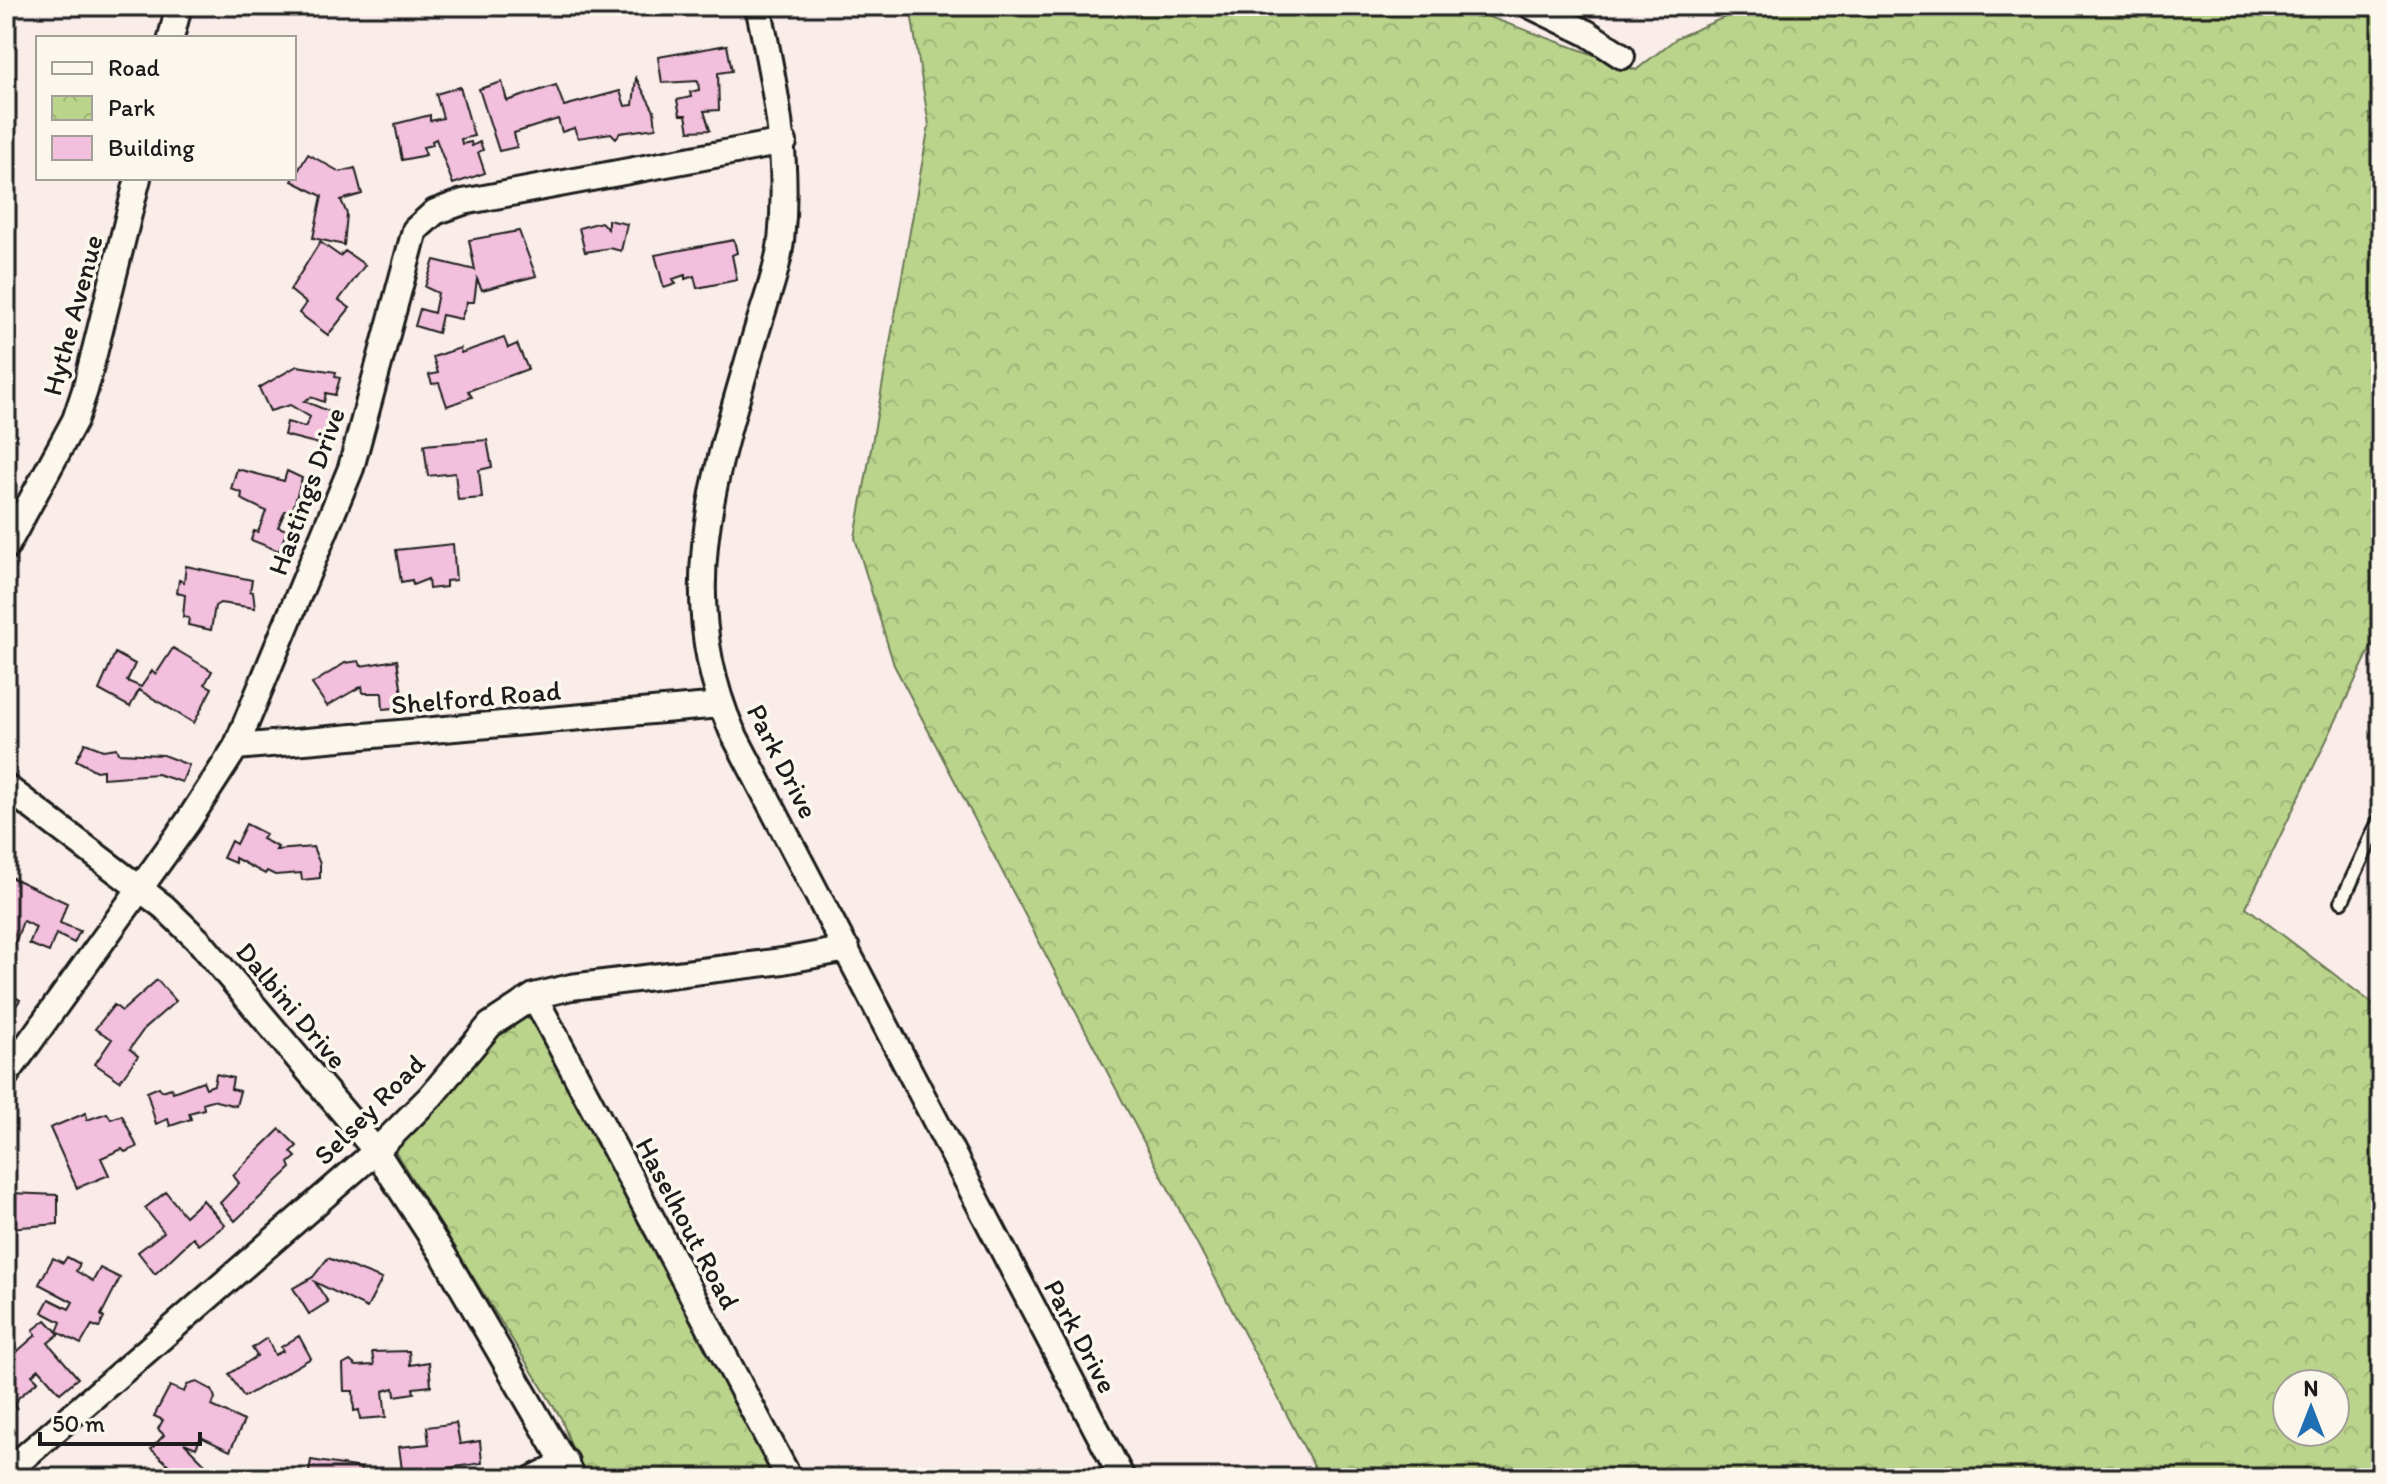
<svg xmlns="http://www.w3.org/2000/svg" width="2387" height="1484" font-family="Itim,sans-serif">
<style>
.park{fill:url(#park-crowns);stroke:#6b7854;stroke-width:2;fill-rule:evenodd}
.building{fill:#f2bfdc;stroke:#1c1c1c;stroke-width:2}
.lines{fill:none;stroke-linecap:round;stroke-linejoin:round}
.lane-casing{stroke:#1c1c1c;stroke-width:18}
.street-casing{stroke:#1c1c1c;stroke-width:30}
.lane{stroke:#fbf7ec;stroke-width:12}
.street{stroke:#fbf7ec;stroke-width:24}
.labels{text-anchor:middle;stroke-width:7;stroke-linejoin:round;paint-order:stroke}
.street-label{font-size:28px;fill:#1c1c1c;stroke:#fbf7ec}
</style>
<defs>
<pattern id="park-crowns" width="20" height="18" patternUnits="userSpaceOnUse" patternTransform="scale(2)"><rect width="20" height="18" fill="#bad48c"/><path d="M2 6a3 3 0 1 1 6 0M12 15a3 3 0 1 1 6 0" fill="none" stroke="#9fb578"/></pattern>
</defs>
<rect width="100%" height="100%" fill="#f9ece9"/>
<filter id="ink" filterUnits="userSpaceOnUse"><feTurbulence type="fractalNoise" baseFrequency=".0125" numOctaves="2"/><feDisplacementMap in="SourceGraphic" scale="16" xChannelSelector="R" yChannelSelector="G"/><feConvolveMatrix kernelMatrix="1 2 1 2 8 2 1 2 1" color-interpolation-filters="sRGB"/></filter>
<g filter="url(#ink)">
<path class="park" d="M910 6H1459L1636 70 1678 37 1751 6H2381V627L2246 907 2381 1010V1478H1320L894 665 855 538 929 125ZM2287 1384H2335V1432H2287Z
M523 1016 536 1023 779 1478H583L561 1418 394 1150 475 1043Z"/>
<path class="building" d="M727 45 732 71 718 73 719 110 704 111 710 130 689 131 686 115H680L677 100 691 97 690 92 699 90 698 81 662 83 658 57Z
M636 78 654 111 656 128 620 133 616 138 611 133 578 138 574 128 562 132 558 119 514 133 517 147 499 151 479 89 502 82 507 101 556 85 564 106 620 91 625 106 633 105Z
M460 87 474 136 461 139 462 144 471 142 472 146 480 142 483 150 478 152 485 173 453 184 436 139 432 141 433 145 423 147 426 155 402 160 395 124 430 115V121L443 118 436 94Z
M308 154 340 172 355 168 362 194 341 200 347 214 344 245 313 238 322 196 292 181Z
M608 220 627 224 621 251 610 248 585 252 579 228 601 222 608 229Z
M519 231 536 276 482 290 477 279 474 302H467L461 319 442 315 438 333 415 326 420 309 434 313 438 293 425 287 434 260 475 270 469 240Z
M734 240 737 253 732 255 737 280 697 288 694 276 685 279V275L673 279 676 284 664 288 655 255Z
M320 242 340 256 345 251 365 265 339 300 350 308 328 335 299 313 306 303 290 290Z
M504 338 508 348 517 344 528 369 468 391 472 397 447 406 439 383 432 384 429 375 438 373 433 357 460 348 461 353Z
M297 366 336 372 335 377 340 378 335 395 326 393 324 402 311 397 304 401 331 412 323 445 284 435 287 422 305 427 310 417 290 405 270 411 259 388Z
M487 440 492 467 479 470 482 498 458 500 455 473 428 476 424 445Z
M237 469 284 481 287 471 302 478 292 512 285 511 278 527 287 530 279 551 251 540 254 531 258 532 266 511 241 499 242 493 231 489Z
M453 544 456 580 446 581V587L429 589 428 579 413 585 412 580 401 582 396 550Z
M186 566 252 580 250 591 253 592 255 608 220 603 215 606 211 630 188 625 189 618 183 617 185 595 177 593 179 580 184 582Z
M173 648 212 671 205 684 212 688 194 723 139 690 130 707 99 690 115 653 135 664 127 681 141 687 152 671 156 674Z
M397 660 404 707 383 709 382 693H363L362 686 327 706 312 684 345 663 359 661 361 666Z
M85 743 103 750 116 748 118 753 163 755 189 765 182 782 157 774 103 778V770L96 771 76 760Z
M246 824 266 834 262 839 278 847 276 850 313 847 320 864V878L302 880 301 873 275 875 267 871 265 874 235 858V863L223 858 231 841 236 844Z
M6 875 67 903 60 923 80 931 74 943 56 934 49 952 29 944 36 927 23 921 14 946 6 943Z
M157 980 176 1001 144 1029 130 1049 138 1056 120 1081 95 1064 112 1039 95 1029 114 1005 122 1011Z
M6 991 20 1000 6 1020Z
M216 1074 233 1078 231 1089 240 1091 236 1106 212 1100 203 1103 204 1109 189 1113 191 1119 170 1126 168 1119 156 1124 147 1092 159 1087 162 1091 171 1088 173 1092 203 1081 206 1088 214 1085Z
M86 1113 87 1120 107 1113 111 1119 122 1115 137 1147 125 1152 122 1149 101 1158 109 1175 77 1188 50 1128Z
M280 1129 297 1146 291 1152 296 1157 289 1163 291 1168 235 1221 220 1203 239 1183 233 1175Z
M166 1192 185 1216 203 1200 225 1225 199 1245 193 1238 155 1274 138 1252 164 1232 145 1208Z
M10 1193 58 1195V1224L9 1228 6 1200H10Z
M67 1257 80 1264 76 1271 93 1281 100 1268 120 1278 101 1315 104 1318 99 1328 92 1325 81 1344 57 1332 61 1322 42 1312 49 1299 69 1309 73 1302 39 1284 53 1258 63 1263Z
M328 1258 382 1279 367 1308 315 1282 328 1302 309 1314 293 1288 313 1277Z
M46 1320 59 1334 48 1343 78 1378 60 1393 39 1369 32 1375 38 1381 18 1398 14 1410 6 1406V1390L9 1392 13 1388 6 1379V1366L15 1359 12 1356 36 1335 33 1330Z
M299 1336 311 1358 244 1397 229 1374 257 1356 252 1348 267 1338 275 1355 283 1351 281 1347Z
M409 1351 410 1365 429 1362 431 1386 413 1388 414 1393 395 1396 394 1388 383 1391 386 1417 360 1419 359 1410 354 1411 353 1391H344L343 1365 350 1361 356 1366 374 1365 372 1352Z
M197 1382 212 1390 215 1398 212 1406 244 1421 230 1451 201 1437 196 1448 184 1443 217 1476 215 1478H183L151 1449 164 1435 158 1429 163 1420 154 1416 170 1386 184 1392 187 1385Z
M456 1423 460 1444 480 1441 482 1463 441 1469 442 1478H403L399 1447 429 1444 427 1427Z
M311 1460 361 1468 360 1475 387 1474 386 1478H308Z"/>
<g class="lines">
<g class="lane-casing">
<path id="lane" d="M2342 901 2381 817"/>
</g>
<g class="street-casing">
<path id="street" d="M758 6C775 84 790 160 781 241 777 274 763 308 754 340 715 473 673 595 732 731L1122 1478
M1531 6 1587 33 1622 56
M171 38 179 6
M6 547 75 420 85 390 138 178
M236 747 721 705
M6 787 164 907 200 942 376 1151 444 1256 573 1478
M534 996 789 1478
M6 1075 187 823 236 747 351 468 415 230 435 212 463 202 784 142
M6 1473 376 1151 431 1096 490 1025 534 996 571 987 783 961 847 949
M534 1478 566 1462"/>
</g>
<use href="#lane" class="lane"/>
<use href="#street" class="street"/>
</g>
</g>
<g class="labels">
<g class="street-label">
<text transform="translate(72 315) rotate(-75)" y="10">Hythe Avenue</text>
<text transform="translate(306 491) rotate(-70)" y="10">Hastings Drive</text>
<text transform="translate(476 697) rotate(-5)" y="10">Shelford Road</text>
<text transform="translate(783 761) rotate(63)" y="10">Park Drive</text>
<text transform="translate(292 1005) rotate(50)" y="10">Dalbini Drive</text>
<text transform="translate(369 1109) rotate(-45)" y="10">Selsey Road</text>
<text transform="translate(688 1223) rotate(62)" y="10">Haselhout Road</text>
<text transform="translate(1081 1336) rotate(62)" y="10">Park Drive</text>
</g>
</g>
<rect width="2387" height="1484" fill="none" stroke="#fbf7ec" stroke-width="32"/>
<rect x="16" y="16" width="2355" height="1452" fill="none" stroke="#1c1c1c" stroke-width="3" filter="url(#ink)"/>
<rect x="36" y="36" width="260" height="144" fill="#fbf7ec" stroke="#a29f99" stroke-width="2"/>
<rect x="52" y="62" width="40" height="12" fill="#fbf7ec" stroke="#a29f99" stroke-width="2"/>
<text x="108" y="76" font-size="24" fill="#1c1c1c">Road</text>
<rect x="52" y="96" width="40" height="24" fill="url(#park-crowns)" stroke="#a29f99" stroke-width="2"/>
<text x="108" y="116" font-size="24" fill="#1c1c1c">Park</text>
<rect x="52" y="136" width="40" height="24" fill="#f2bfdc" stroke="#a29f99" stroke-width="2"/>
<text x="108" y="156" font-size="24" fill="#1c1c1c">Building</text>
<g transform="translate(2311 1408)"><circle r="38" fill="#fbf7ec" stroke="#a29f99" stroke-width="2"/>
<path d="M0-6L14 30L0 20L-14 30Z" fill="#1f6fb2"/>
<text y="-12" font-size="22" font-weight="bold" text-anchor="middle" fill="#1c1c1c">N</text>
</g>
<path d="M40 1432v12h160v-12" fill="none" stroke="#1c1c1c" stroke-width="4"/>
<text x="52" y="1432" font-size="24" fill="#1c1c1c" stroke="#fbf7ec" stroke-width="6" paint-order="stroke">50 m</text>
</svg>
